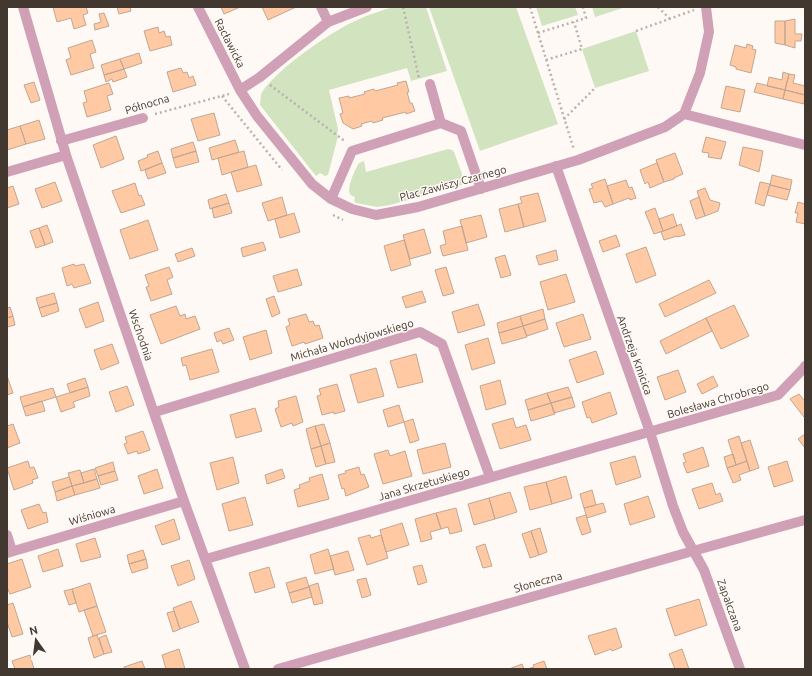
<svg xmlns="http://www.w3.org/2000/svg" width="812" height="676" font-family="Ubuntu,sans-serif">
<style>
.green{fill:#d1e3bf}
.building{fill:#ffcaa3;stroke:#c1a693}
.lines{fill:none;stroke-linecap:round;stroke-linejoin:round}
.path{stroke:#bab2ad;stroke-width:2.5;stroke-dasharray:2 3;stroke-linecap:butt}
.minor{stroke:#d0a1b6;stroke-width:10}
.labels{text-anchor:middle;stroke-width:3;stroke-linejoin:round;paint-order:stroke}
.street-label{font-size:11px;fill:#433830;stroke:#fff9f5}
</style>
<rect width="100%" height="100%" fill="#fff9f5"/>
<path class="green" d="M393 7H426L447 71 411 81 407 68 329 90 338 129 337 140 328 175 325 176 320 173 316 176 260 105 261 94C275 70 329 33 355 21 367 15 381 11 393 7Z
M429 7H516L558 124 480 151Z
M536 7H575L578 15 542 26Z
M592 7H626L595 17Z
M636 31 649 71 595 88 582 49Z
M448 149 452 150 454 152 462 174V185L390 205 377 207 356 203 354 201 355 198C354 196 351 196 350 194 346 188 356 168 359 163L364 161 366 172Z"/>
<path class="building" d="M53 7H86L88 13 83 15 86 25 74 29 71 18 57 22Z
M117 7H130L131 11 119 14Z
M221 7H238V8L224 14Z
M262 7H296L268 20Z
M104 13 109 26 95 30 94 24 101 22 99 14Z
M795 19V34H802L801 41H795V48L785 45V21Z
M775 21H785V45L775 43Z
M158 27 159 33 164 31 166 37 170 36 172 45 150 51 144 31Z
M92 40 96 52 90 54 94 68 71 75 66 60 71 58 68 48Z
M747 44 753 46 752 49 756 50 751 73 736 69V67L730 65 735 45 746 48Z
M139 53 142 63 124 69 120 59Z
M120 59 124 69 104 75 101 65Z
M181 68 183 73 187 72 189 78 193 76 196 85 173 92 167 72Z
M124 69 127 77 113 82 112 79 106 82 104 75Z
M783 72 789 74 785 90 767 86 769 77 782 80Z
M789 74 795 75 793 83 805 86V95L785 90Z
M406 81 409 92H407L410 103H412L415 111 406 114V112L382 118 383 120 373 123 372 121 361 124 362 126 353 129 343 123 340 114 343 113 339 98 349 96V98L365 94 364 92 374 89 375 91 398 85 397 83Z
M34 82 40 100 31 103 24 85Z
M109 83 113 94 107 96 111 110 87 117 83 103 87 102 84 91Z
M757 83 785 90 783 99 754 92Z
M726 86 745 90 740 112 721 108Z
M785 90 805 95 804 104 783 99Z
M214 113 220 135 198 141 191 119Z
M39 120 45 139 26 144 20 126Z
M20 126 26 144 7 150V130Z
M116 136 124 159 101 168 93 145Z
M706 137 726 142 721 159 708 157 709 153 702 152Z
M235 140 239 152 212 160 209 148Z
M193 142 196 151 173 158 171 149Z
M743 147 763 151 759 172 739 165Z
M158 151 162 163 141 171 138 161 148 157 147 155Z
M196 151 199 162 176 168 173 158Z
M244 151 248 167 222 175 218 158Z
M675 153 683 174 674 178V179L664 182 656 160Z
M162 163 166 173 148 179 145 170Z
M657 163 664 182 650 188 648 182 645 184 640 170Z
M256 165 262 185 237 192 231 172Z
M772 175 792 180 790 190 770 185Z
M605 179 613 204 605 207 602 201 594 203 589 189 593 188 591 184Z
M626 180 629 188 632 187 636 198 630 200 629 198 613 204 607 186Z
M55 182 62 201 42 208 35 189Z
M760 182 770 184 764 206 755 203Z
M135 183 139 196 141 195 145 205 121 213 112 191Z
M770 185 790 190 787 200 767 195Z
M13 186 19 204 7 208V188Z
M705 188 710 200 720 203 718 211 705 216 697 191Z
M538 193 546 221 524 227 518 204 522 203 520 197Z
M226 194 229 203 210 209 208 200Z
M282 197 287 215 268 221 262 203Z
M699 197 705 216 696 219 690 201Z
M798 202 805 204V224L796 222 798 213H795Z
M229 203 232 213 214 218 212 208Z
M518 204 524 227 505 232 499 209Z
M655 208 663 231 654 234 645 212Z
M294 213 300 232 280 238 275 219Z
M673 214 677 226 663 231 659 219Z
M481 215 487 237 466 243 460 220Z
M148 220 158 250 130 259 120 230Z
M681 224 685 235 677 237V236L664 240 661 232Z
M47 225 53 242 45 245 39 228Z
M462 226 468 250 443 256 440 246 446 244 443 231Z
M39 228 45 245 36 248 30 231Z
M424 229 431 253 410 259 403 235Z
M616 235 620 246 603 252 599 241Z
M404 240 411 265 391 271 384 246Z
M263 242 266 250 243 257 241 248Z
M646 247 656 275 636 283 626 254Z
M192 248 195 256 178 262 175 254Z
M556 250 558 260 539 265 536 256Z
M505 255 511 275 501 278 495 258Z
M74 264 75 266 84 264 91 283 74 288 72 284 67 286 62 268Z
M169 267 173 277 167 280 172 294 151 301 146 287 149 286 145 275Z
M446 267 454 293 443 296 435 270Z
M297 269 302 285 278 292 273 276Z
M566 274 575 302 548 310 540 282Z
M709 280 716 293 665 317 659 304Z
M422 291 426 302 406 308 402 297Z
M54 293 57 303 39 308 36 298Z
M274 296 280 313 272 317 266 299Z
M98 302 104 321 86 328 79 309Z
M57 303 59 311 42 317 39 308Z
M478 304 485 325 458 333 452 312Z
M734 305 749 336 721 349 706 318Z
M176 306 180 316 185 314 186 319 195 316 200 329 161 344 150 315Z
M10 307 13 316 7 318V308Z
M543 309 545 319 523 326 520 316Z
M306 314 309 322 313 321 315 326 319 325 323 338 305 344 304 342 292 346 286 327 290 325 288 319Z
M583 314 591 339 564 347 556 323Z
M13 316 15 325 7 327V318Z
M520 316 523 326 499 333 497 323Z
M706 318 712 331 666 354 660 341Z
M545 319 548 329 527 336 523 326Z
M523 326 527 337 502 344 499 333Z
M229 328 234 340 223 344 221 340 217 342 214 333Z
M266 330 272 353 250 360 243 337Z
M488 338 495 363 472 370 465 345Z
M112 344 119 363 101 370 94 350Z
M212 349 219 372 190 380 186 365 183 366 181 358Z
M596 351 604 374 577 383 569 360Z
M416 354 423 382 398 388 390 361Z
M376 368 384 396 358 403 350 375Z
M678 370 686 392 665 400 657 377Z
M7 376 13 393 7 395Z
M713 376 718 386 702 394 697 384Z
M85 378 88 387 70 393 67 384Z
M500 380 506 404 486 410 480 386Z
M337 384 345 411 334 414V412L322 415 317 396 321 395 319 389Z
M127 386 134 405 116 412 109 392Z
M88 387 90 396 73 402 75 407 61 412 56 397Z
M568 387 572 397 551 403 547 393Z
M53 388 56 397 23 407 20 397Z
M610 392 617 414 592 423 590 417 587 418 582 402Z
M547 393 551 403 528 410 525 400Z
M799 394 805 401V416L804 417 790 399Z
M296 396 303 422 293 426 292 423 281 427 275 409 279 407 278 401Z
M572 397 575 407 554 413 551 403Z
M42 401 45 411 26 416 23 407Z
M551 403 555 414 531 421 528 410Z
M399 405 404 422 388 427 383 410Z
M255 408 262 431 236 438 230 415Z
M513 418 516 428 526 425 531 440 500 449 492 424Z
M413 419 419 440 410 443 404 422Z
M13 424 20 443 7 448V426Z
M324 424 330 443 321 446 315 426Z
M315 426 321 446 311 449 306 429Z
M143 431 150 450 138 454 137 451 128 454 124 444 127 443 125 437Z
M805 434V448L798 439Z
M739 436 747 461 736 465 728 440Z
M750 440 759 468 750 471 741 443Z
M330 443 335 462 326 464 321 446Z
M445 443 451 467 423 474 417 450Z
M321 446 326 464 316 467 311 449Z
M703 447 709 466 687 473 683 463 686 462 683 454Z
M388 450 390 456 405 451 412 476 383 484 374 454Z
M733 454 736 465 727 468 724 457Z
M635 456 641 477 616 485 610 463Z
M233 457 239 483 217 490 210 463Z
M28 461 30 468 34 467 38 478 32 480 33 483 14 490 7 468Z
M747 461 750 471 739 475 741 480 733 483 727 468Z
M787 461 793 481 774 487 768 467Z
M113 462 115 471 98 476 95 468Z
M359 467 361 475 364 474 369 487 346 496 344 488 342 489 338 475 346 473 345 471Z
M94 469 97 479 84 483 81 473Z
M157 469 163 488 144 494 138 476Z
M282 469 285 478 267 484 265 475Z
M80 470 84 483 72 486 68 473Z
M115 471 118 480 101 485 98 476Z
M322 474 329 499 298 507 294 490 300 488 299 485 310 481 309 478Z
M566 476 572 498 552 504 546 482Z
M69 477 72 486 55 492 52 482Z
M97 479 100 488 75 495 72 486Z
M546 482 552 504 530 510 524 487Z
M712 483 716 495 720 493 723 501 699 509 692 489Z
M72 486 75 495 57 501 55 492Z
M592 490 596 505 584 508 580 494Z
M510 492 517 512 495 519 489 498Z
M648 496 655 517 630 525 624 504Z
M245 497 253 525 229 531 222 504Z
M489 498 495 519 474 525 468 504Z
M603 503 606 512 587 518 584 508Z
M39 504 43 513 46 512 48 522 28 529 21 510Z
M456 508 462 531 450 534 448 527 441 529 436 513Z
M436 513 441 529 430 532 432 539 421 542 415 519Z
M586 515 591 532 582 535 576 518Z
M174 519 180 539 162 545 155 526Z
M402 523 409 545 386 552 380 530Z
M540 528 547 552 539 555 531 531Z
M531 531 539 555 530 558 522 534Z
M370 535 371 538 381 535 388 558 367 565 358 538Z
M95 538 101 557 81 562 76 544Z
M485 544 492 566 483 568 476 547Z
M58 549 63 566 43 572 38 556Z
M328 549 334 569 315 574 310 555Z
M143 550 146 559 129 564 127 555Z
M348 551 354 570 335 575 330 556Z
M22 559 31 587 10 594 7 587V564Z
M146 559 148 568 132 573 129 564Z
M189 560 195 579 178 586 171 566Z
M422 565 427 582 418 585 413 567Z
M269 567 275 587 255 593 249 573Z
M306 577 309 587 289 593 286 583Z
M366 578 371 595 362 598 357 580Z
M90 583 97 606 79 612 72 589Z
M318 583 323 603 314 605 309 586Z
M309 587 312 597 292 603 289 593Z
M72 589 76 603 69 605 64 591Z
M699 599 707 625 675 636 666 609Z
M191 601 199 622 180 629 173 608Z
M13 603 23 634 12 637 7 622V605Z
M97 606 106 632 93 636 84 610Z
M174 611 180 629 173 632 167 613Z
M616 628 622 647 612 651 611 649 595 655 588 636Z
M97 635 104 654 94 658 88 638Z
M106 635 112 652 104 654 99 638Z
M179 649 185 669H166L162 655Z
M682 649 689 669H675L669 654Z
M30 655 34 669H15L12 661Z
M142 661 145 669H124V667Z
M544 661 547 669H527L534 667 533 665Z
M522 664 524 669H509Z"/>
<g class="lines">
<path class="path" d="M403 7 419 78
M530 7 574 150
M658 7 670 19
M636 31 694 10
M538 33 586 18 583 7
M546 60 582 49 574 22
M270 85 346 142
M222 96 282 170
M155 114 229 94
M564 119 595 88
M333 215 343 220"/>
<path class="minor" d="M23 7 66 155 184 501 245 669
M198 7 240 90 257 116 312 184 331 199 352 209 376 215 418 207 578 160 665 127 684 114 700 73 709 32 706 7
M321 7 328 22
M430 84 441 123
M240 90 260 77 328 22 367 7
M684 114 805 145
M61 141 143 118
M556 166 650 432 673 506 683 532 704 570 740 669
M7 172 66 155
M331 199 352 151 441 123 461 131 481 189
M155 412 420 332 442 344 490 477
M7 535 12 551
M7 553 184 501
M206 559 778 395 804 368 805 366
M278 669 693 551 805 520"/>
</g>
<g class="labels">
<g class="street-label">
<text transform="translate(230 43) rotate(63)" y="4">Racławicka</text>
<text transform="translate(147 104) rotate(-16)" y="4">Północna</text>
<text transform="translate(453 183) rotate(-15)" y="4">Plac Zawiszy Czarnego</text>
<text transform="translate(141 335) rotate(71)" y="4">Wschodnia</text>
<text transform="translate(352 340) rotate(-16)" y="4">Michała Wołodyjowskiego</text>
<text transform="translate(635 355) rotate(70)" y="4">Andrzeja Kmicica</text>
<text transform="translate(718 400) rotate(-16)" y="4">Bolesława Chrobrego</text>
<text transform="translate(424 484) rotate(-16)" y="4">Jana Skrzetuskiego</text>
<text transform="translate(92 515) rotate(-16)" y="4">Wiśniowa</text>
<text transform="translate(538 582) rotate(-16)" y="4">Słoneczna</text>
<text transform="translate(730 605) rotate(70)" y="4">Zapałczana</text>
</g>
</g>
<rect width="812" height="676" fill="none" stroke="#433830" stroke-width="16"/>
<g transform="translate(36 640) rotate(346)" stroke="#fff9f5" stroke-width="3" paint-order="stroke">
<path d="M0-3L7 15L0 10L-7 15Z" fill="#433830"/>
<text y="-6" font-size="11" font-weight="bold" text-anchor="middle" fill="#433830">N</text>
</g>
</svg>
